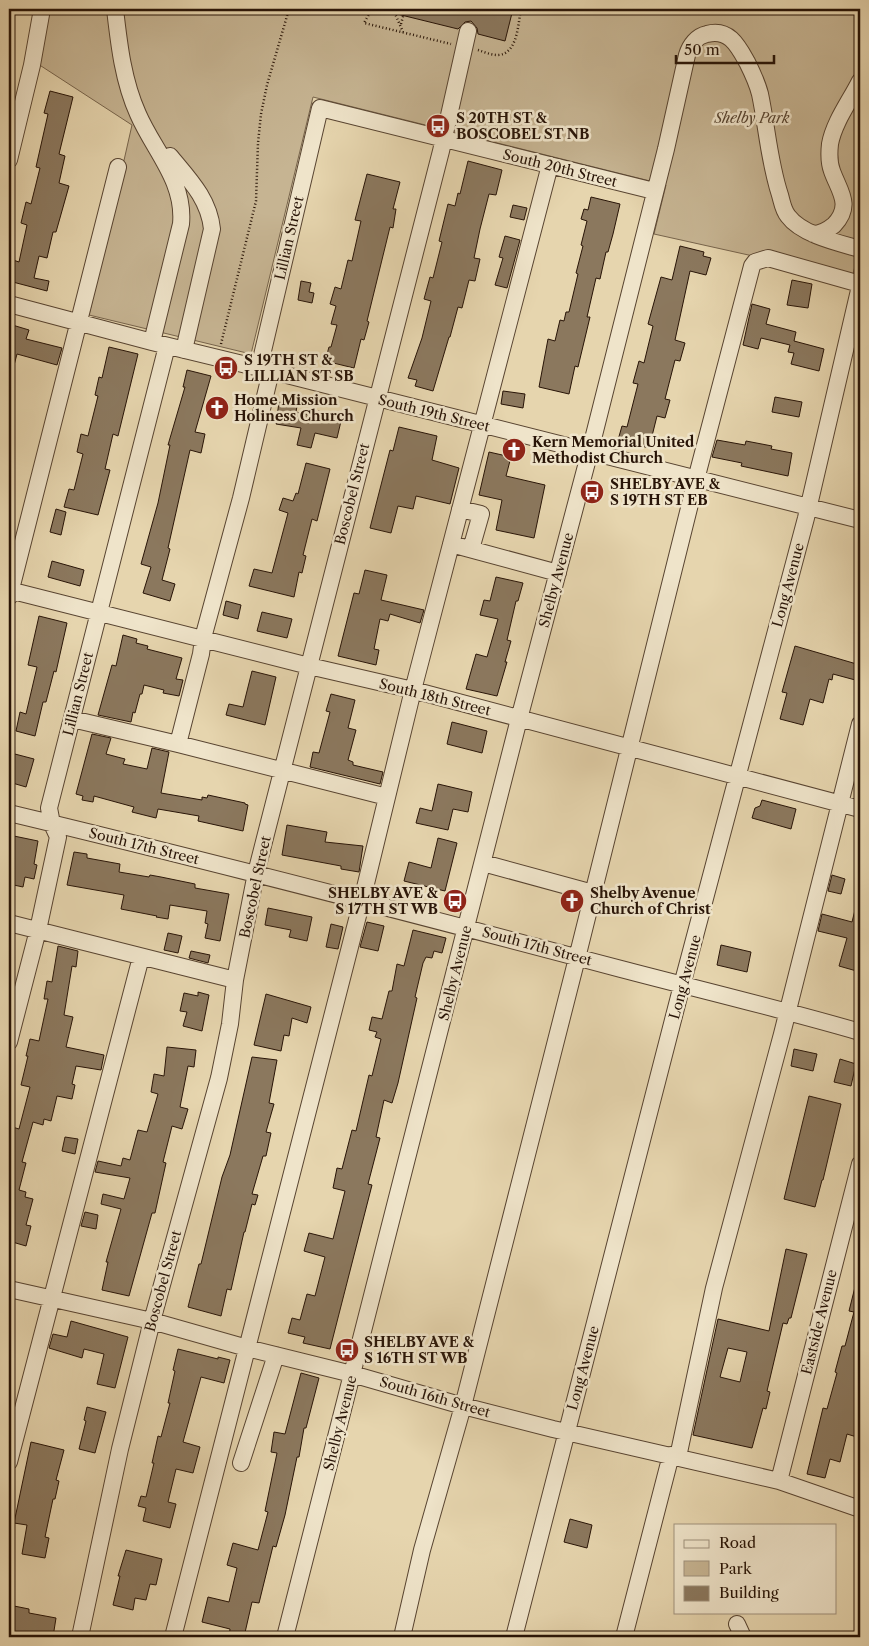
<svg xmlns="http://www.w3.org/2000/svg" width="869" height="1646" font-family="'Libre Caslon Text',serif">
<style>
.green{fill:#c6b492;stroke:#77644c}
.building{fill:#8b785e;stroke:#281407;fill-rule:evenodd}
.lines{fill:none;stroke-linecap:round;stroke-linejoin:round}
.minor-casing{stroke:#584431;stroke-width:18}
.path{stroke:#281407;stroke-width:2.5;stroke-dasharray:1 2.5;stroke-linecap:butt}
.minor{stroke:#efe4ca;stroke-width:16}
.labels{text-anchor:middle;stroke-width:5;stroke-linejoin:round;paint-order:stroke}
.poi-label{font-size:14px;font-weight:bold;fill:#281407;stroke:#efe4ca;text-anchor:start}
.park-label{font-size:14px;font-style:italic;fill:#574431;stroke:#efe4ca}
.street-label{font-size:14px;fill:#281407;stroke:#efe4ca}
</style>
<rect width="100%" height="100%" fill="#e6d5ae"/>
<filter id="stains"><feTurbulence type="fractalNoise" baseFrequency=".004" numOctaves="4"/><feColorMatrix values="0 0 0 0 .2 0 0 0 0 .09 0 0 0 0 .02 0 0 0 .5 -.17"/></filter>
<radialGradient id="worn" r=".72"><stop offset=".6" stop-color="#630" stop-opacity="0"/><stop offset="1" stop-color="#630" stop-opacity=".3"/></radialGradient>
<path class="green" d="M50 9H860V246L852 278 654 234 666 185 313 97 251 354 89 315 132 125 38 64Z"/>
<path class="building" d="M393 9H513L505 41 478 34 477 28 471 21 465 22 458 29 393 13Z
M50 91 73 97 59 154 65 156 59 183 69 186 56 232H53L47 258 39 256 34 278 49 281 47 291 9 281V278L13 260 19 262 27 225 21 223 26 202 31 204 40 168 36 167 48 114 44 113Z
M468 161 502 170 496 195 489 194 480 229 474 258 480 259 475 281 469 280 462 308 458 307 450 337H449L433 391 415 386 417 380 408 378 422 338 431 301 424 299 430 277 433 278 442 242 439 241 448 204 455 206 458 193 460 194Z
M367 174 400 182 393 209H396L393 228 390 227 367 321 369 322 364 340 361 339 354 368 325 361 329 347H331L337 325 331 324 336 306 330 304 335 287 341 289 348 260 352 261 361 221 355 220Z
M591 197 620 204 613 234 608 252H606L600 279 596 278 587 317H590L578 367 575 366 569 394 539 387 548 339 555 341 560 320 564 321 566 312H569L578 274 576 273 583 246 581 245 587 221 581 219 584 209 588 210Z
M513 205 527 208 524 220 510 217Z
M505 236 520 240 507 288 495 285 503 258 499 257Z
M680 246 704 252 703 256 711 258 706 275 690 271 675 340 685 343 680 361 675 360 665 399 670 400 665 418 657 416 649 448 618 440 622 426 627 427 638 384 633 383 639 361 644 363 653 326 648 324 661 277 672 280Z
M792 280 812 284 808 308 787 305Z
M301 281 311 283 309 292 314 293 312 303 298 300Z
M752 304 770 309 766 324 796 332 794 341 824 349 819 371 791 364 794 353 788 352 790 345 761 338 758 349 743 345Z
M9 324 29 330 26 339 62 348 57 365 17 354 12 373 9 372Z
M109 347 138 354 118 436 113 434 105 469 110 470 98 515 64 507 69 489 74 490 83 454 77 452 81 434 88 436 98 396 95 395 99 377 102 378Z
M187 370 211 376 195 432 205 434 201 453 190 450 168 548 170 549 162 580 175 584 170 601 143 593 151 567 141 564 158 503 170 445H168L185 387H183Z
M503 391 525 394 523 408 501 404Z
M775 397 802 402 799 417 772 412Z
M279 402 297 406 296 412 316 416 318 411 342 417 337 438 315 433 311 448 297 445 301 428 276 424Z
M399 427 437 436 432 460 459 468 450 504 416 496 413 509 398 506 391 533 370 528 390 450 393 451Z
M717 440 745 445 746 441 772 446 771 449 792 453 788 476 741 466 742 463 712 457Z
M489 452 511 457 506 476 545 485 534 538 496 530 502 500 479 495Z
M306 463 330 469 317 521 312 519 303 555 306 556 302 573 299 572 294 597 249 586 254 569 272 573 288 513 279 510 283 498 293 501 296 493 298 494Z
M56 509 66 512 61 535 50 532Z
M52 561 84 570 80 586 48 577Z
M365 570 387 575 381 600 424 610 420 623 390 614 388 621 380 619 374 649 379 650 376 665 338 656 354 593 359 594Z
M496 577 523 583 518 601H516L507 640 511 641 505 662H507L497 696 466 689 476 654 487 657 498 619 480 615 484 600 490 601Z
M226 601 241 605 238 619 223 615Z
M262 612 292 619 287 638 257 631Z
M39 616 67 623 56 672 54 671 46 702H43L35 736 16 731 20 712 26 714 37 667 28 665Z
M123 635 137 639 136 643 148 646 147 649 182 658 176 679 183 680 179 696 163 693 164 690 144 685 142 694H140L135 713 133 712 131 722 98 715 112 665 116 666Z
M795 646 860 665 859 681 833 674 832 680 829 679 823 703 810 699 803 725 780 719 787 693 782 692Z
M252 671 276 677 265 725 226 715 229 704 243 707Z
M331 694 355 700 348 728 356 730 348 760 353 762V765L383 772 380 784 310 767 313 752 319 753 330 712 326 711Z
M452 722 487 731 482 753 447 744Z
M92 734 111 738 106 754 125 759 123 764 147 769 152 748 169 752 161 793 202 800V797L207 798 208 795 245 803V804L248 805 243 831 198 821 199 816 158 809 156 818 132 812 134 807 94 796 93 802 82 800 83 796 76 794Z
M11 753 34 759 26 787 9 782V763Z
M438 784 472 792 468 812 453 809 448 830 416 823 420 808 432 811Z
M762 800 796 809 791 829 752 818 755 808 760 806Z
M287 825 327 832 325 842 363 846 359 872 341 869V866L282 855Z
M9 835 38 841 34 864 37 865 34 879 25 877 23 887 9 884Z
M438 838 457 843 445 891 404 881 409 862 431 868Z
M74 852 87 854V858L120 864 119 872 149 877 150 875 161 877 195 884V888L229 894 220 941 205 938 208 924 205 923 207 911 170 905 168 919 156 917 157 916 121 909 124 895 67 885Z
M832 875 845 879 841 894 828 891Z
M857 902 860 903V972L839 966 847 938 818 931 822 914 852 922Z
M268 908 312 917 307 941 289 937 291 930 265 925Z
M367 922 384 926 378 951 360 947Z
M331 924 343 927 338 949 326 947Z
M413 930 446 938 442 953 434 951 432 958 426 957 423 963 415 997 417 998 398 1083 392 1103 384 1100 376 1137 380 1138 368 1184 372 1185 330 1349 303 1343 305 1337 288 1333 292 1318 300 1320 307 1294 315 1296 325 1257 304 1251 309 1233 333 1239 345 1191 333 1188 337 1168 342 1169 352 1130 356 1131 369 1075 372 1076 381 1039 375 1037 377 1032 369 1030 372 1017 382 1019 389 991H392L397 964 404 966Z
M168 933 182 936 178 953 164 950Z
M721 945 751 952 747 972 717 965Z
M58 946 78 951 76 967 72 966 64 1015 73 1017 66 1047 104 1055 101 1070 76 1066 72 1084 75 1085 72 1099 57 1096 51 1121 44 1119 43 1125 33 1122 22 1162 26 1163 19 1190 26 1192 25 1197 33 1199 26 1225 31 1226 26 1246 9 1241V1126L19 1129 30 1087 21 1085 28 1056H26L30 1039 39 1041 48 999H44L47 981 52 982Z
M191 951 210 955 208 963 189 958Z
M198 992 209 995 202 1031 183 1026 187 1012 180 1011 184 993 198 996Z
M266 994 311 1007 307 1023 292 1018 289 1036 284 1035 281 1051 254 1045Z
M167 1047 196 1050 194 1067 188 1066 180 1107 188 1109 182 1129 172 1126 163 1162 166 1163 155 1213H152L129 1296 102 1290 108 1262H106L121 1209 101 1204 103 1194 124 1199 130 1178 95 1172 98 1161 121 1166 123 1158 130 1160 138 1130 147 1132 158 1094 151 1092 154 1074 164 1076Z
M794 1049 817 1054 813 1071 791 1066Z
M252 1057 277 1060 269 1103 274 1104 266 1132 271 1133 266 1156H263L252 1194 258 1195 255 1205 252 1204 245 1232H244L231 1290 227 1289 221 1316 188 1307 199 1264H201L222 1177 230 1155Z
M840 1059 856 1064 851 1086 834 1082Z
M809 1096 841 1104 823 1180H822L815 1207 784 1199Z
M65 1137 78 1139 75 1154 62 1151Z
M85 1212 98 1215 96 1229 81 1226Z
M786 1249 807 1254 791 1318H789L787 1324 783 1323 767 1391 770 1392 766 1409 763 1408 752 1448 693 1435 718 1319 769 1331ZM728 1348 747 1352 740 1382 720 1377Z
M856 1283 860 1284V1438L847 1434 840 1462 830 1459 825 1478 807 1474 823 1408 827 1409 837 1373 835 1372 842 1346H845L854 1312 849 1311Z
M71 1321 128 1337 115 1388 97 1384 104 1354 84 1349 82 1358 49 1348 53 1334 67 1337Z
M178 1349 218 1359V1357L230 1360 224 1383 201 1377 183 1442 200 1447 193 1473 176 1469 168 1502 176 1504 170 1528 143 1521 146 1508 138 1506 141 1496 146 1497 154 1463H152L158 1436 161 1437 170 1403H168L175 1371 173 1370Z
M301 1373 319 1378 306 1428H304L299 1457H297L285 1515 276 1547 273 1546 259 1603 252 1602 244 1637H229L230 1629 202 1622 208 1597 229 1602 237 1568 227 1565 233 1543 258 1550 268 1512 265 1511 277 1453 271 1452 274 1432 285 1434Z
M87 1407 106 1412 95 1453 79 1449 86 1421 84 1420Z
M31 1442 64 1450 56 1480 59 1481 55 1499H53L45 1537 49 1538 45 1558 22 1554 27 1525 14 1523Z
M570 1519 592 1525 587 1548 564 1542Z
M126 1550 162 1559 156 1585 150 1584 146 1600 135 1598 133 1610 113 1605 120 1576H118Z
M9 1605 29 1609V1613L56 1618 53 1637H33L9 1632Z"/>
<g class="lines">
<g class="minor-casing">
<path id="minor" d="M115 9C119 44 123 81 138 114 154 151 185 181 181 224L152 342
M170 156C189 179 209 199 212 229L184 350
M9 160 32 65 42 9
M813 234C821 234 828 230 834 225 853 205 839 191 832 171 829 163 829 153 830 144 834 122 850 101 860 81
M9 304 152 342 259 368 860 520
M259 368 320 108 654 191
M460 509 481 514 471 549
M451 544 558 573
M9 590 309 666 413 690 860 809
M9 597 118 167
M72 719 178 744 387 797
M178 744 201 654 203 638 241 498 271 371
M9 813C214 862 417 915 621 969 701 990 781 1009 860 1032
M483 863 593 893
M9 923 235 980
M9 1042 38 930 58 837 52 824 49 808 167 346
M9 1289 152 1321 247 1348 352 1374 463 1406 553 1429 779 1481 860 1509
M678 1457 714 1288 782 1034 860 724
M9 1462 141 957
M241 1463 276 1355
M779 1481 860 1164
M737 1624 743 1637
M80 1637 120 1449 152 1321 219 1078 230 1024 235 980 256 873 441 151 468 31
M173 1637 362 900 413 690 550 165
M285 1637 519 719 590 451 666 149 687 55C690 45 697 36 707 34 729 28 738 46 747 62 752 72 757 82 760 94 767 127 769 162 780 195 782 202 783 210 788 216 802 235 839 243 860 249
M402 1637 422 1550 463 1406 575 966 699 468 752 266 755 262 768 258 860 284
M514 1637 682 985 806 518 860 286
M624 1637 671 1455"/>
</g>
<path class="path" d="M372 9 364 23 451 44
M393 9 403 32
M401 24 405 9
M478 50C484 52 491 55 498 55 518 54 518 23 521 9
M221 344 256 201 258 143 261 114 267 85 289 9"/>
<use href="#minor" class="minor"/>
</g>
<defs>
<g id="bus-disc" transform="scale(1.25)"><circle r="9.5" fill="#8f2418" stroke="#efe4ca"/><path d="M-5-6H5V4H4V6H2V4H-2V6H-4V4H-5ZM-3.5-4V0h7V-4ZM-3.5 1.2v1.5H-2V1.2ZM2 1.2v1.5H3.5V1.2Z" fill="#fff"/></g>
<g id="church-disc" transform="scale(1.25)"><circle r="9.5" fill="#8f2418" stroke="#efe4ca"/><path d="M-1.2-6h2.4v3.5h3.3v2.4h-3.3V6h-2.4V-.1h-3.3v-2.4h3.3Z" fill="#fff"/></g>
</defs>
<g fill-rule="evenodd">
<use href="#bus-disc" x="438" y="126"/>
<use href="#bus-disc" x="226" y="368"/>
<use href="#church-disc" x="217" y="408"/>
<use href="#church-disc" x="514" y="450"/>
<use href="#bus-disc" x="592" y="492"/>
<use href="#bus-disc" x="455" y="901"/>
<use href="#church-disc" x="572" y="901"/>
<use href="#bus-disc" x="347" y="1350"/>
</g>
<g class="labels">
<g class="poi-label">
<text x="456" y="123">S 20TH ST &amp;<tspan x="456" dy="16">BOSCOBEL ST NB</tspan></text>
<text x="244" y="365">S 19TH ST &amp;<tspan x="244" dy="16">LILLIAN ST SB</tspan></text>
<text x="234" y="405">Home Mission<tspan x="234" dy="16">Holiness Church</tspan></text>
<text x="532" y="447">Kern Memorial United<tspan x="532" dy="16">Methodist Church</tspan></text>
<text x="610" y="489">SHELBY AVE &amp;<tspan x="610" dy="16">S 19TH ST EB</tspan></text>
<text x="438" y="898" text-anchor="end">SHELBY AVE &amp;<tspan x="438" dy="16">S 17TH ST WB</tspan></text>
<text x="590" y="898">Shelby Avenue<tspan x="590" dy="16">Church of Christ</tspan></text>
<text x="364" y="1347">SHELBY AVE &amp;<tspan x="364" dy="16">S 16TH ST WB</tspan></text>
</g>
<g class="park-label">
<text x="752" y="123">Shelby Park</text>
</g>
<g class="street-label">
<text transform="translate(560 168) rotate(14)" y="5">South 20th Street</text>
<text transform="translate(289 238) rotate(-77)" y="5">Lillian Street</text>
<text transform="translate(434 413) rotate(14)" y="5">South 19th Street</text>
<text transform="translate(352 494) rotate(-76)" y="5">Boscobel Street</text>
<text transform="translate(556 580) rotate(-75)" y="5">Shelby Avenue</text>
<text transform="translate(788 585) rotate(-75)" y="5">Long Avenue</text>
<text transform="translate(78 694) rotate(-76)" y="5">Lillian Street</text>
<text transform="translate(435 697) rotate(14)" y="5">South 18th Street</text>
<text transform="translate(144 846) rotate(14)" y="5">South 17th Street</text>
<text transform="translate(255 887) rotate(-78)" y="5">Boscobel Street</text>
<text transform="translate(537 946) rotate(15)" y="5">South 17th Street</text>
<text transform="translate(455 973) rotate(-76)" y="5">Shelby Avenue</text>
<text transform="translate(685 977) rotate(-75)" y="5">Long Avenue</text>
<text transform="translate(163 1281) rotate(-75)" y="5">Boscobel Street</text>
<text transform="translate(819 1322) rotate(-76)" y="5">Eastside Avenue</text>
<text transform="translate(583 1368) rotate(-75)" y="5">Long Avenue</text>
<text transform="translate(435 1397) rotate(16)" y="5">South 16th Street</text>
<text transform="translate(340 1423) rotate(-76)" y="5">Shelby Avenue</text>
</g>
</g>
<rect width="869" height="1646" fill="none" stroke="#e6d5ae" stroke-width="30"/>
<rect x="10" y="10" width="849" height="1626" fill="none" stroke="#281407" stroke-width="2.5"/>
<rect x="15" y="15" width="839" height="1616" fill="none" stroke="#281407"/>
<rect x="674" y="1524" width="162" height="90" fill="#efe4ca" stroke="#9f917c"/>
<rect x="684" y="1540" width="25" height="8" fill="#efe4ca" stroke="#9f917c"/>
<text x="719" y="1548" font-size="15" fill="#281407">Road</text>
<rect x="684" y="1561" width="25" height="15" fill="#c6b492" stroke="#9f917c"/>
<text x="719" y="1574" font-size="15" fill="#281407">Park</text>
<rect x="684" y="1586" width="25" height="15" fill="#8b785e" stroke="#9f917c"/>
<text x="719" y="1598" font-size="15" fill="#281407">Building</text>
<path d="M676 55v8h98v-8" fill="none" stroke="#281407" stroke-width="2.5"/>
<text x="684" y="55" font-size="15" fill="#281407" stroke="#efe4ca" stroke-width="4" paint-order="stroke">50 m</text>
<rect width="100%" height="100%" filter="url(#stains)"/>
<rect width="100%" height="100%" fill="url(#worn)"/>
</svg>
